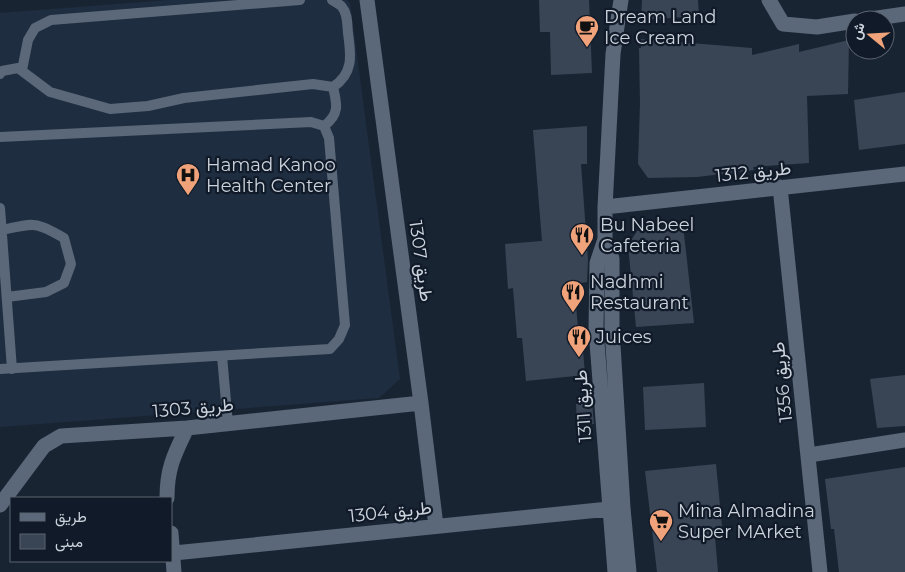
<svg xmlns="http://www.w3.org/2000/svg" width="905" height="572" font-family="Montserrat,Vazirmatn,sans-serif">
<style>
.built{fill:#1f2d41}
.building{fill:#394455}
.lines{fill:none;stroke-linecap:round;stroke-linejoin:round}
.lane{stroke:#5b6879;stroke-width:10}
.street{stroke:#5b6879;stroke-width:15}
.labels{text-anchor:middle;stroke-width:4.5;stroke-linejoin:round;paint-order:stroke}
.poi-label{font-size:18px;fill:#ccd3dd;stroke:#101a28;text-anchor:start}
.street-label{font-size:18px;fill:#ccd3dd;stroke:#101a28}
</style>
<rect width="100%" height="100%" fill="#192433"/>
<path class="built" d="M169 0H347L350 3 400 379 379 398 0 427V13Z"/>
<path class="building" d="M539 0H589L592 73 551 75 550 32H540Z
M642 0H698L699 16 641 20Z
M641 39 752 48V55L799 44V52L849 40 848 94 807 96 809 163 753 167 754 170 697 177 648 178 638 164 640 103 639 48H641Z
M905 92V144L859 150 854 100Z
M587 126V164H581L588 259 587 282 574 284 579 338 582 337 585 375 526 381 522 338H517L513 288 508 289 505 244 542 241 533 130Z
M683 225 694 323 636 327 628 245 637 231Z
M905 375V426L877 428 870 379Z
M704 383 706 427 645 430 643 387Z
M592 402 594 424 577 425 576 404Z
M716 464 723 537H715L718 572H657L645 471Z
M905 467V572H839L834 529H831L825 479Z"/>
<g class="lines">
<path class="lane" d="M332 0C335 2 340 4 342 7 348 14 347 24 348 33 351 55 354 73 333 87
M22 70 28 40 35 28 51 20 300 0
M0 74 2 71 18 68 50 92 110 109 148 106 184 98 313 84 333 87C337 104 340 114 324 126
M0 137 311 122 324 126 329 138 345 325 339 339 330 349 0 369
M0 208 12 369
M2 230C34 223 35 221 64 238L71 264 64 283 46 292 7 297
M222 356 228 424"/>
<path class="street" d="M367 0 421 403 436 526
M621 0 613 54 605 207V239L612 259V329L623 508 629 572
M769 0 783 24 817 27 855 21
M864 20 905 14
M780 187 820 572
M605 207 905 174
M605 239 597 263 596 330 615 572
M809 455 905 440
M167 498C167 468 174 455 187 428
M0 505 44 446 61 436 187 428 421 403
M171 533 174 572
M174 553 609 509"/>
</g>
<defs>
<g id="cafe-pin" transform="scale(1.25)"><path d="M0 17L-7.5 6A9.5 9.5 0 1 1 7.5 6Z" fill="#f0a27a" stroke="#101a28"/><path d="M-5.5-4.5H6V0H3Q3 3.5 0 3.5H-2.5Q-5.5 3.5-5.5 0ZM3-3.2v2h1.7v-2ZM-6 4.5H4V6H-6Z" fill="#111"/></g>
<g id="hospital-pin" transform="scale(1.25)"><path d="M0 17L-7.5 6A9.5 9.5 0 1 1 7.5 6Z" fill="#f0a27a" stroke="#101a28"/><path d="M-5-5h3v3.5h4V-5h3V5h-3V1.5h-4V5h-3Z" fill="#111"/></g>
<g id="restaurant-pin" transform="scale(1.25)"><path d="M0 17L-7.5 6A9.5 9.5 0 1 1 7.5 6Z" fill="#f0a27a" stroke="#101a28"/><path d="M-5-6h1v4h1v-4h1v4h1v-4h1v5L-1.5 .5V6h-2V.5L-5-1ZM5-6V6H3V1.5H1.5Q1.5-4 5-6Z" fill="#111"/></g>
<g id="supermarket-pin" transform="scale(1.25)"><path d="M0 17L-7.5 6A9.5 9.5 0 1 1 7.5 6Z" fill="#f0a27a" stroke="#101a28"/><path d="M-6-5.5h2.5l.6 2H6L4.5 2H-2.5L-4.4-4H-6ZM-1.5 3.2a1.3 1.3 0 1 0 .1 0ZM3 3.2a1.3 1.3 0 1 0 .1 0Z" fill="#111"/></g>
</defs>
<g fill-rule="evenodd">
<use href="#cafe-pin" x="587" y="27"/>
<use href="#hospital-pin" x="188" y="175"/>
<use href="#restaurant-pin" x="582" y="235"/>
<use href="#restaurant-pin" x="573" y="292"/>
<use href="#restaurant-pin" x="579" y="337"/>
<use href="#supermarket-pin" x="661" y="521"/>
</g>
<g class="labels">
<g class="poi-label">
<text x="604" y="23">Dream Land<tspan x="604" dy="21">Ice Cream</tspan></text>
<text x="206" y="171">Hamad Kanoo<tspan x="206" dy="21">Health Center</tspan></text>
<text x="600" y="231">Bu Nabeel<tspan x="600" dy="21">Cafeteria</tspan></text>
<text x="590" y="288">Nadhmi<tspan x="590" dy="21">Restaurant</tspan></text>
<text x="596" y="343">Juices</text>
<text x="678" y="517">Mina Almadina<tspan x="678" dy="21">Super MArket</tspan></text>
</g>
<g class="street-label">
<text transform="translate(753 172) rotate(-6)" y="6">طريق 1312</text>
<text transform="translate(421 261) rotate(82)" y="6">طريق 1307</text>
<text transform="translate(782 382) rotate(-96)" y="6">طريق 1356</text>
<text transform="translate(583 406) rotate(-94)" y="6">طريق 1311</text>
<text transform="translate(193 408) rotate(-5)" y="6">طريق 1303</text>
<text transform="translate(390 512) rotate(-6)" y="6">طريق 1304</text>
</g>
</g>
<rect x="10" y="497" width="162" height="65" fill="#101a28" stroke="#5b6470"/>
<rect x="20" y="513" width="25" height="8" fill="#5b6879" stroke="#5b6470"/>
<text x="55" y="522" font-size="15" fill="#ccd3dd">طريق</text>
<rect x="20" y="534" width="25" height="15" fill="#394455" stroke="#5b6470"/>
<text x="55" y="547" font-size="15" fill="#ccd3dd">مبنى</text>
<g transform="translate(870 35) rotate(288)"><circle r="24" fill="#101a28" stroke="#5b6470"/>
<path d="M0-4L9 19L0 12L-9 19Z" fill="#f0a27a"/>
<text y="-8" font-size="14" font-weight="bold" text-anchor="middle" fill="#ccd3dd">ش</text>
</g>
</svg>
